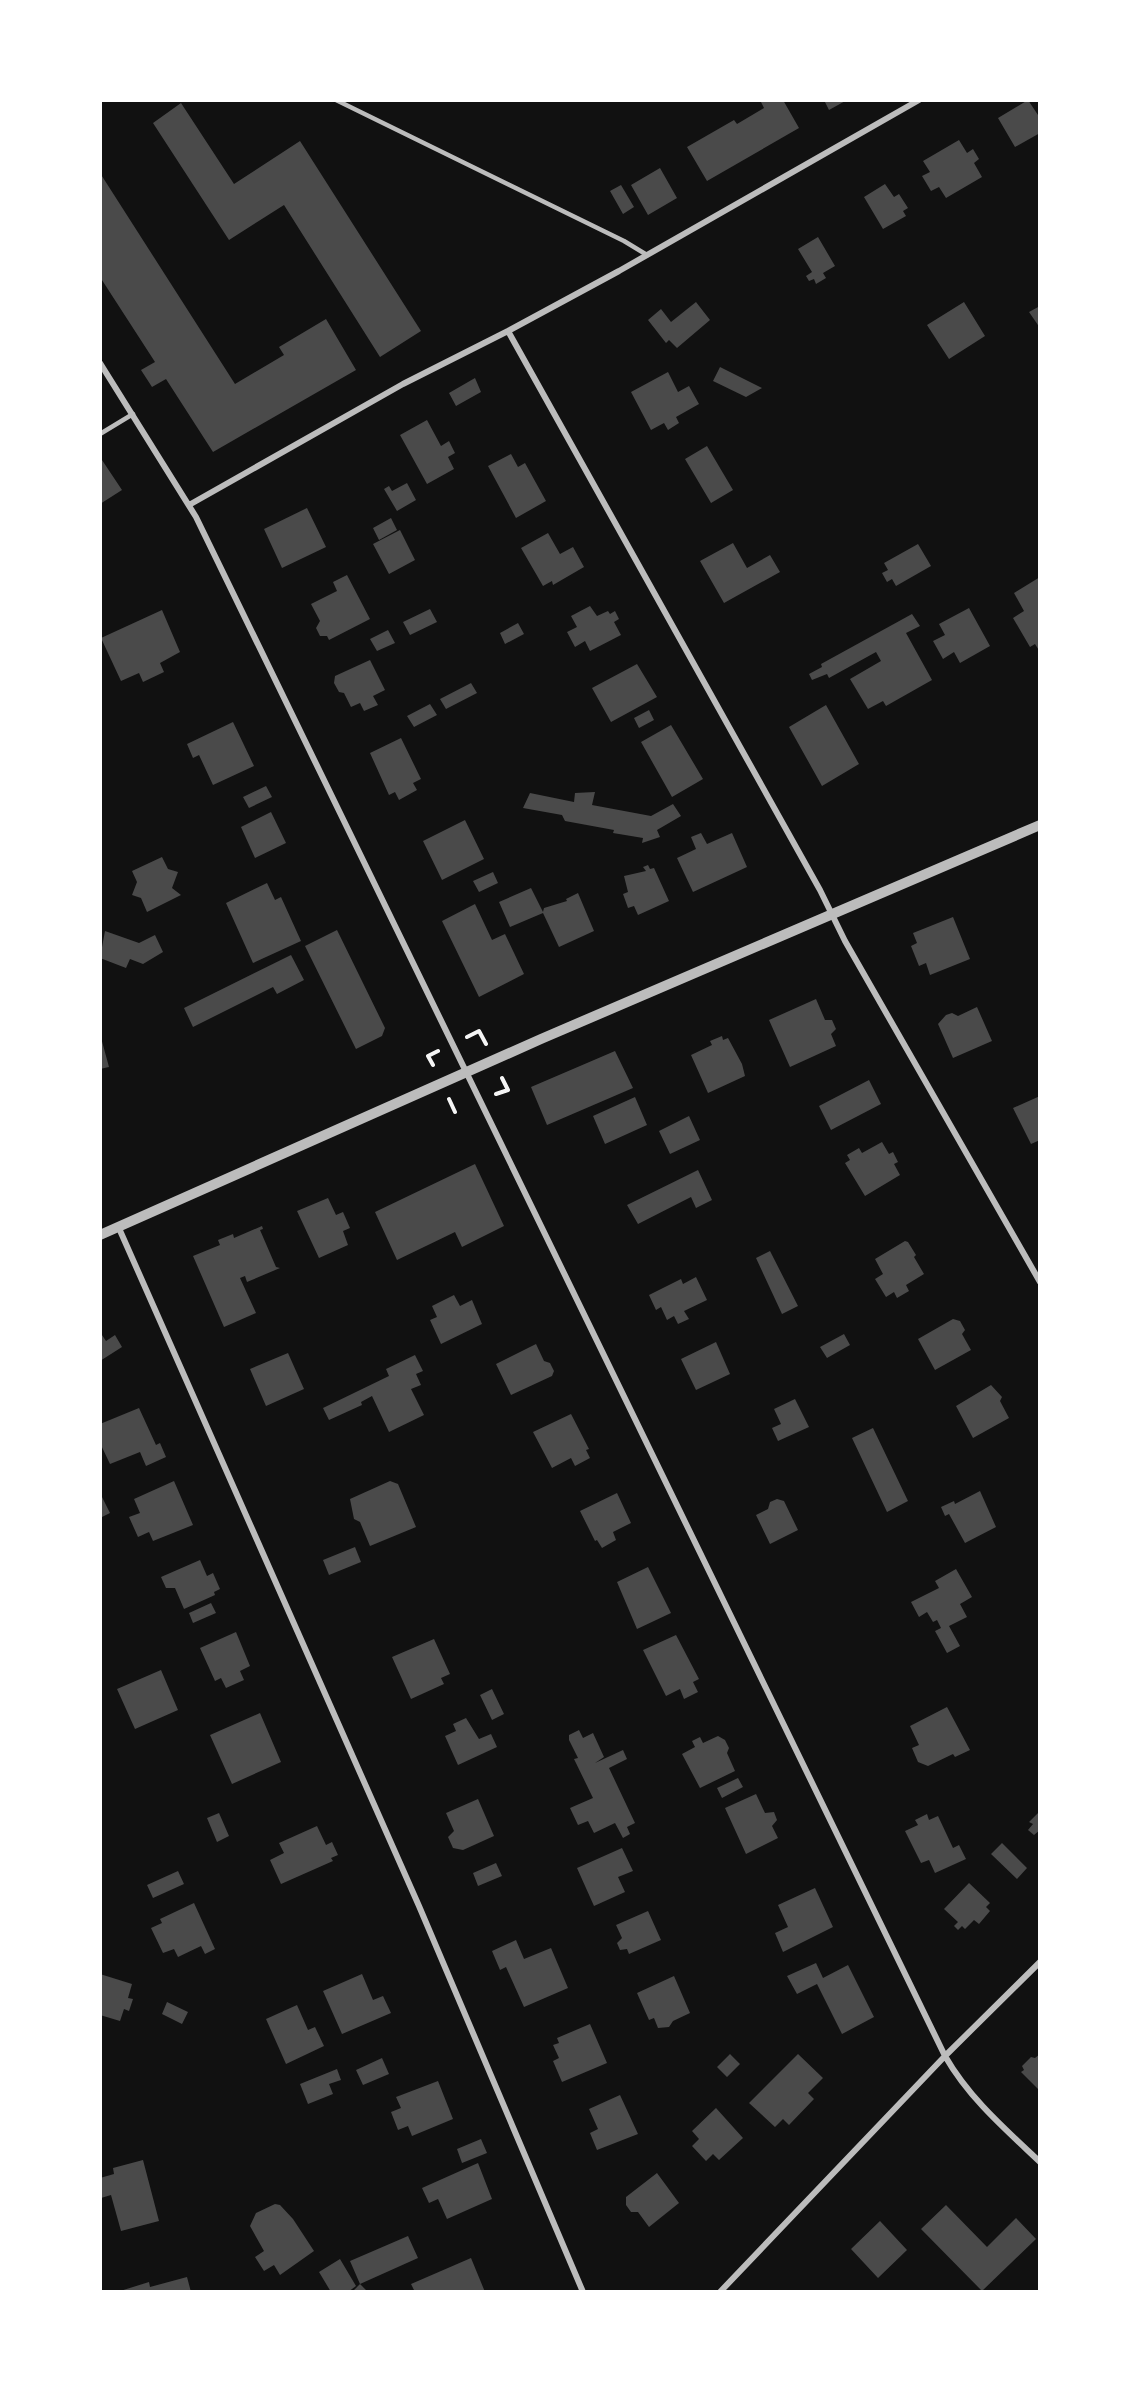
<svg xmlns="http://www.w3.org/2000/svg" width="1140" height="2392" font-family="Quicksand,sans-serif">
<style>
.building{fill:#4a4a4a}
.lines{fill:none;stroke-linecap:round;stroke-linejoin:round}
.path{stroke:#f5f5f5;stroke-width:4}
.service{stroke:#bcbcbc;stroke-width:4.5}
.minor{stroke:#bcbcbc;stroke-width:6}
.tertiary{stroke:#bcbcbc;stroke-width:10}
</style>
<rect width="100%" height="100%" fill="#111"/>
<path class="building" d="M760 100H783L799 128 707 181 687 147 734 120 737 124 764 108Z
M824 100H847L829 110Z
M1028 100 1040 118V133L1015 147 998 118Z
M181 103 234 184 300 141 421 331 380 357 284 205 229 240 153 123Z
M959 140 967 153 973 149 979 159 974 163 982 177 946 198 939 187 931 191 922 176 930 172 923 161Z
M660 168 677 198 648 215 631 185Z
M100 173 235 384 284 355 279 347 326 319 356 370 213 452 166 379 152 387 141 370 155 362 100 277Z
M885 184 894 197 899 194 908 208 903 211 906 216 883 229 864 197Z
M621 185 634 207 623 214 610 191Z
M818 237 835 266 823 273 826 278 816 284 814 279 809 281 806 276 812 272 798 249Z
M696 302 710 320 677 348 669 340 666 343 648 320 661 309 671 322Z
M964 302 985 336 949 359 927 325Z
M1040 306V328L1029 312Z
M720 367 762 388 746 397 713 381Z
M668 372 678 392 689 386 699 404 676 417 679 423 668 430 664 423 651 430 631 392Z
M475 378 481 392 456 406 449 393Z
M427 420 441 446 449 441 455 453 448 457 454 469 427 484 400 435Z
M707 446 733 490 711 503 685 459Z
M511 454 518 467 525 463 546 501 516 518 488 466Z
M100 457 122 490 100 504Z
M407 483 416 500 397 511 384 489 389 486 392 491Z
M307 508 326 547 282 568 264 529Z
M391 518 397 530 379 540 373 528Z
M400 530 415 560 389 574 373 544Z
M548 533 560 554 573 547 584 567 553 585 552 581 543 586 521 548Z
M733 543 747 568 770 555 780 572 724 603 700 561Z
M918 544 931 566 896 586 892 579 887 582 882 573 888 570 884 563Z
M347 575 370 619 329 640 327 636H320L316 628 320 621 311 604 337 591 333 582Z
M1040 577V652L1035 644 1030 647 1013 618 1024 611 1014 593Z
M590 606 597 616 608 611 610 614 615 611 619 619 614 622 621 635 590 651 585 641 575 647 567 632 577 627 571 616Z
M969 608 990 646 960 663 954 652 943 659 933 641 945 635 939 624Z
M430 609 437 622 410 635 403 622Z
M162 610 180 652 160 663 164 672 143 682 139 673 121 681 101 638Z
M912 614 920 626 906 633 932 680 886 706 883 701 868 709 850 679 881 661 876 652 829 678 827 674 812 680 809 674 822 667 821 664Z
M518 623 524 634 505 644 500 633Z
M388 630 395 643 377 651 370 639Z
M370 660 385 690 373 696 378 705 364 711 360 703 351 707 344 693 339 692 334 683 335 676Z
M637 664 657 697 611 722 592 688Z
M471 683 477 693 446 709 440 699Z
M430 704 437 715 414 727 407 716Z
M826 705 859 764 822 786 789 727Z
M649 710 654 720 639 728 634 718Z
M233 722 254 766 213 785 199 755 193 758 187 744Z
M671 725 703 779 672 797 641 742Z
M401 738 421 779 413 783 417 790 399 800 395 792 389 795 370 753Z
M266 786 272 797 249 808 243 797Z
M595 792 592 805 651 816 673 804 681 816 657 830 660 837 642 843 643 838 613 833 614 830 565 821 562 815 523 808 530 793 574 802 575 793Z
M271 812 286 843 255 858 241 827Z
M465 820 484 859 442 880 423 841Z
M701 833 707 844 732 833 747 867 693 892 677 858 696 849 691 837Z
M162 857 168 869 178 872 172 888 181 895 147 912 141 898 132 895 137 882 132 871Z
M648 865 650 869 654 868 669 901 638 915 634 906 628 908 623 894 628 892 624 876 646 871 643 867Z
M493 872 498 883 479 892 473 881Z
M267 883 275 900 281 897 301 941 253 963 226 903Z
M531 888 543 912 544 908 567 901 566 899 578 893 594 931 559 947 543 913 510 927 499 902Z
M475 904 492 940 505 934 524 974 479 997 442 921Z
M953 917 970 959 930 975 926 963 919 966 911 946 917 943 913 933Z
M337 930 385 1028 382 1036 356 1049 305 946Z
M105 931 139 943 155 935 163 952 143 964 130 959 126 968 100 958Z
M291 955 304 980 277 994 273 987 193 1027 184 1008Z
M816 999 825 1020H832L836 1029 831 1034 836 1046 790 1067 769 1020Z
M977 1007 992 1041 953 1058 938 1024 946 1015 952 1013 958 1016Z
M100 1034 109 1067 100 1069Z
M722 1036 723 1040 728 1038 742 1064 745 1076 708 1093 691 1055 712 1045 710 1041Z
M615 1051 633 1088 547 1125 531 1087Z
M869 1080 881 1104 831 1130 819 1106Z
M1040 1096V1140L1031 1144 1013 1108Z
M635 1097 647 1125 605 1144 593 1116Z
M689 1116 700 1140 670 1154 659 1131Z
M882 1142 889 1154 893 1152 898 1162 894 1164 900 1175 865 1196 845 1163 850 1160 847 1155 859 1148 862 1153Z
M475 1164 504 1226 462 1247 455 1232 397 1260 375 1212Z
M698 1170 712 1200 696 1208 691 1197 638 1224 627 1205Z
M328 1198 336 1215 343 1212 350 1228 343 1231 348 1245 319 1258 297 1211Z
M262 1226 263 1229 260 1230 276 1267 280 1268 247 1282 245 1276 240 1278 256 1313 224 1327 193 1256 220 1245 218 1240 233 1234 234 1238Z
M905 1241 908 1242 916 1255 914 1257 924 1274 906 1285 909 1291 897 1298 894 1292 886 1297 875 1279 883 1274 875 1259Z
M770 1251 798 1306 782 1314 756 1258Z
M696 1277 707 1300 684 1311 689 1319 678 1324 674 1316 667 1320 661 1307 656 1310 649 1295 681 1279 683 1284Z
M454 1295 460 1306 472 1300 482 1324 441 1344 430 1320 437 1317 432 1306Z
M953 1319 960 1321 965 1330 962 1334 971 1350 935 1370 918 1339Z
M100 1332 106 1341 115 1335 122 1347 100 1361Z
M844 1334 850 1345 827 1358 820 1347Z
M716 1342 730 1374 696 1390 681 1359Z
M536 1344 544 1361 550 1363 554 1371 552 1376 511 1395 496 1364Z
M288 1353 304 1389 266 1406 250 1369Z
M415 1355 423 1371 416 1374 421 1385 411 1389 424 1415 389 1432 372 1396 361 1402 362 1405 329 1420 323 1408 389 1376 386 1369Z
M991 1385 1002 1397 1000 1401 1009 1418 973 1438 956 1406Z
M795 1399 809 1427 778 1441 772 1428 781 1424 774 1409Z
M139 1408 156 1445 160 1443 166 1457 146 1466 140 1452 110 1464 100 1443V1424Z
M571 1414 589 1449 586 1450 590 1458 575 1466 571 1458 552 1468 533 1432Z
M873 1428 908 1501 887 1512 852 1438Z
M174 1481 193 1525 153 1541 149 1532 138 1537 129 1517 140 1513 134 1499Z
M390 1481 398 1484 416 1527 370 1546 360 1522 354 1519 350 1499Z
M980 1491 996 1527 965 1543 949 1514 945 1516 941 1507 954 1501 955 1504Z
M100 1493 110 1513 100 1518Z
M617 1493 631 1523 613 1532 616 1540 602 1548 597 1540 595 1541 580 1511Z
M777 1499 784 1501 798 1530 770 1544 756 1515 768 1509 770 1502Z
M355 1547 361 1562 329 1575 323 1560Z
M200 1560 207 1576 213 1573 220 1589 214 1592 215 1595 184 1609 175 1588H166L161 1577Z
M648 1567 671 1613 637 1629 617 1582Z
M956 1569 972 1597 960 1604 967 1617 949 1626 960 1646 947 1653 935 1631 941 1628 937 1620 933 1622 927 1612 919 1617 911 1602 939 1588 935 1581Z
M211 1603 216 1613 193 1623 189 1613Z
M236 1632 250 1666 240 1671 244 1680 226 1688 221 1678 215 1681 200 1648Z
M676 1635 699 1679 693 1682 698 1692 684 1699 680 1689 666 1696 643 1650Z
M434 1639 450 1674 441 1678 444 1684 411 1699 392 1657Z
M161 1670 178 1710 135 1729 117 1689Z
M492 1689 504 1714 492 1720 480 1695Z
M947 1707 970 1750 955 1757 953 1754 928 1766 918 1762 912 1748 919 1745 910 1726Z
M260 1713 281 1762 232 1784 210 1735Z
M466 1718 479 1739 491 1734 497 1747 458 1765 445 1736 456 1731 453 1724Z
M579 1730 583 1738 593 1733 604 1757 595 1763 623 1750 627 1759 609 1768 635 1823 627 1827 630 1834 623 1838 615 1823 594 1833 588 1821 578 1825 570 1808 593 1798 574 1759 578 1758 569 1740V1735Z
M718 1736 725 1740 729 1748 727 1753 735 1771 700 1788 682 1754 695 1747 692 1741 700 1737 703 1743Z
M738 1778 743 1787 722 1798 717 1788Z
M756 1794 765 1813 774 1812 777 1820 772 1826 778 1838 746 1854 725 1808Z
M478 1799 494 1836 463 1850 453 1848 448 1837 454 1831 446 1813Z
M1040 1811V1830L1034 1835 1028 1830 1033 1824 1029 1822Z
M219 1813 229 1836 217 1842 207 1818Z
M927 1814 929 1820 938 1816 953 1848 959 1845 966 1859 935 1873 929 1860 921 1863 905 1831 918 1825 915 1820Z
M317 1826 326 1845 332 1842 338 1855 331 1858 333 1861 281 1884 270 1860 284 1853 279 1843Z
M1002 1843 1027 1868 1017 1879 991 1854Z
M622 1848 633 1871 618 1877 625 1892 594 1906 577 1868Z
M496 1863 502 1876 478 1886 473 1873Z
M178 1871 184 1884 153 1898 147 1885Z
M969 1883 990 1903 986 1907 990 1911 979 1924 974 1920 965 1929 962 1926 958 1930 954 1926 958 1922 944 1909Z
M815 1888 833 1927 783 1952 775 1933 788 1927 778 1905Z
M194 1903 215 1949 205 1954 201 1946 178 1957 174 1949 163 1953 151 1928 162 1923 160 1919Z
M648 1911 661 1940 629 1954 627 1949 620 1950 617 1943 622 1938 616 1925Z
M516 1940 524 1959 551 1948 568 1988 524 2007 506 1967 500 1970 492 1951Z
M816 1963 823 1978 848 1965 874 2017 842 2034 817 1984 797 1994 787 1976Z
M100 1974 132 1984 128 1998 133 1999 129 2011 124 2009 120 2021 100 2015Z
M362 1974 373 2000 383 1996 391 2013 342 2034 323 1991Z
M674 1976 690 2013 673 2021 669 2027 658 2028 654 2018 649 2020 637 1993Z
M167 2002 188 2012 182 2024 162 2014Z
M297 2005 308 2030 315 2027 324 2046 286 2064 266 2019Z
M590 2024 607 2063 562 2082 553 2061 559 2058 553 2045 559 2043 557 2038Z
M730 2054 740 2064 727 2077 717 2067Z
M798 2054 823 2078 808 2093 814 2099 789 2125 783 2119 775 2127 749 2103Z
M1040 2054V2091L1021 2072 1024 2070 1022 2066 1031 2057 1035 2058Z
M382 2058 389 2074 363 2085 356 2070Z
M337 2069 341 2080 329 2084 333 2094 308 2104 300 2084Z
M438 2081 453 2119 412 2136 408 2126 398 2130 391 2112 401 2108 396 2097Z
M620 2095 638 2134 597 2150 590 2133 598 2129 589 2109Z
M716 2108 743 2138 719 2160 713 2154 706 2161 692 2146 699 2139 692 2131Z
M481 2139 487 2153 462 2163 457 2149Z
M143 2160 159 2221 121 2231 111 2195 101 2198 100 2178 114 2174 113 2168Z
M478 2163 492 2199 447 2219 438 2199 429 2203 422 2188Z
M657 2173 679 2203 649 2227 638 2212H631L626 2205V2197Z
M275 2204 280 2205 293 2219 314 2251 280 2275 274 2265 264 2271 255 2257 264 2251 250 2226 256 2213Z
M946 2205 987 2247 1016 2218 1036 2239 982 2291 921 2229Z
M880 2221 907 2250 878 2278 851 2249Z
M408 2236 418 2258 360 2284 368 2292H352L360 2284 350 2261Z
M471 2258 485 2292H415L411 2284Z
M340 2259 356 2286 348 2292H331L319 2272Z
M187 2277 191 2292H117L149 2282 150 2287Z"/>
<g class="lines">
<path class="path" d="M467 1037 479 1031 486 1044
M433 1065 428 1056 438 1051
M496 1094 508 1090 502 1078
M449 1099 455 1112"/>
<path class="service" d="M336 100 624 241 647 255
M100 434 133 414"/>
<path class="minor" d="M508 331 820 890 845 941 1040 1282
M100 363 196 517 945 2056C969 2098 1005 2129 1040 2162
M189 505 403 384 508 331 619 271 919 100
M118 1226 419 1906 583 2292
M720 2292 945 2056 1040 1962"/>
<path class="tertiary" d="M100 1235 541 1039 1040 825"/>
</g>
<rect width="1140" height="2392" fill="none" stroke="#ffffff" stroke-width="204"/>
</svg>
